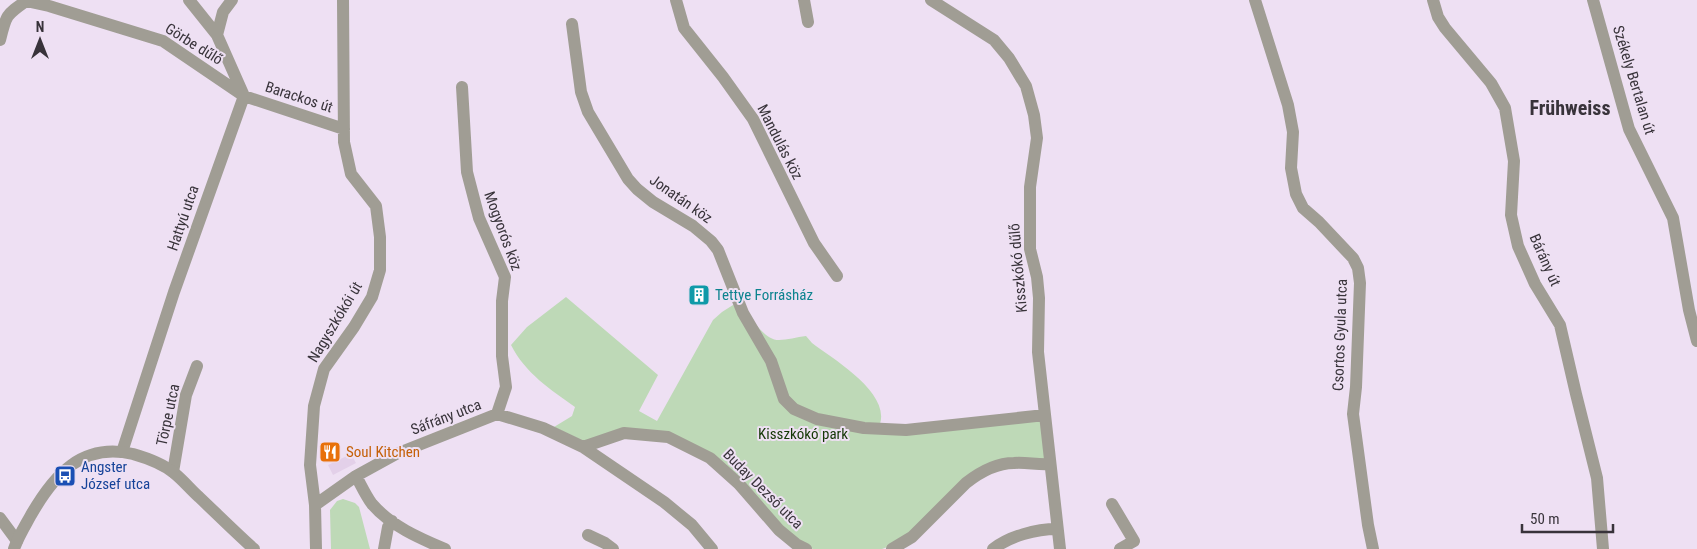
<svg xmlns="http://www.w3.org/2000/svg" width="1697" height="549" font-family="'Roboto Condensed',sans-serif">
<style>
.built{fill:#e3d0e9}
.green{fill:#bed9b7}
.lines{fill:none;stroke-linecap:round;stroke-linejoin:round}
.minor{stroke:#a09d94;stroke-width:12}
.tertiary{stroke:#a09d94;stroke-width:12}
.labels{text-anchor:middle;stroke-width:4;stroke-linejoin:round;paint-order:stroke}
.street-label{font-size:15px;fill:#38333a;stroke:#eee0f3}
.culture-label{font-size:15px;fill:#0d838f;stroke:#eee0f3;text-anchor:start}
.park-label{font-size:15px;fill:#133705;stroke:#eee0f3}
.food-label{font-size:15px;fill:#c56008;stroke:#eee0f3;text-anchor:start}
.transit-label{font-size:15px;fill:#164399;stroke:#eee0f3;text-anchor:start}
.district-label{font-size:20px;font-weight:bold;fill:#38333a;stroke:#eee0f3}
</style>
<rect width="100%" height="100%" fill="#eee0f3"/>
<path class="built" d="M351 454 356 463 333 475 328 465Z"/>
<path class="green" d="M566 297 658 375 639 411 657 421 713 320 722 312 733 305C752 310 760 340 779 340 787 340 797 337 806 336L812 343C833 359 890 392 880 424L905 426 1042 412 1048 461 992 463 910 534 893 545 882 549H813L800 543 793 537 752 493 666 433 583 441 554 427 572 416 575 407C551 390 525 373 511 345L527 327Z
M343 499 355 503 359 507 370 549H331L330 510 337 501Z"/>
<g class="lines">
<path class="minor" d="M189 0 217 35
M676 0 684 28 723 77 753 119 814 243 837 276
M804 0 808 22
M931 0 994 40 1009 58 1026 86 1034 115 1037 138 1030 187V249L1037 277 1039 298 1038 352 1060 549
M1255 0 1288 105 1293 132 1291 168 1296 194 1303 208 1319 222 1353 258 1358 268 1360 283 1356 387 1353 414 1368 525 1373 549
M1433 0 1438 17 1445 28 1491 83 1505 108 1514 161 1511 215 1518 246 1535 284 1560 325 1576 394 1597 478 1603 549
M1593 0 1629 129 1673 218 1689 310 1697 341
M572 24 581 92 588 112 628 179 637 189 653 202 693 226 711 241 718 250 743 313 771 361 784 399 794 409 817 419 864 428 906 430 1045 415
M0 40C6 15 6 15 26 1L49 6 163 41 244 96 344 129
M462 87 467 172 479 218 505 277 502 301V356L506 387 497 414
M583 447 624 433 668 437 710 458 739 484 779 530 796 544 806 549
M122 452 174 292 244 96 217 35 223 12 232 0
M173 472 186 395 197 366
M356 476C361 485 366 496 372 504 391 526 419 538 445 549
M1112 504 1134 541 1120 549
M315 505 356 476 396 454 497 414 543 428 583 447 664 502 692 525 712 549
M0 518 17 541
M588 535 605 543 613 549
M316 549 315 505 310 465 314 406 324 369 354 327 372 297 380 270V237L376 206 351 174 344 142 343 0
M384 549 388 527 392 521
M892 549 912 537 966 483C980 472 996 463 1014 463 1026 462 1038 465 1050 464
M993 549C1010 536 1036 529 1057 529"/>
<path class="tertiary" d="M14 549C18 537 25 526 31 515 54 475 82 442 133 454 147 458 162 463 174 473 183 480 190 489 199 497 217 514 235 532 254 549"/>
</g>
<defs>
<g id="building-square" transform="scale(1.125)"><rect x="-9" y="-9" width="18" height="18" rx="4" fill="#0f9aa8" stroke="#eee0f3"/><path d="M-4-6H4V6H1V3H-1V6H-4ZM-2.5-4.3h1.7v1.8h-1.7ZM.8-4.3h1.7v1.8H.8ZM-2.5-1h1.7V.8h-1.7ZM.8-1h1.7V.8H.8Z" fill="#fff"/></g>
<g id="restaurant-square" transform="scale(1.125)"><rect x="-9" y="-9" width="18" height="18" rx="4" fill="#e8710a" stroke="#eee0f3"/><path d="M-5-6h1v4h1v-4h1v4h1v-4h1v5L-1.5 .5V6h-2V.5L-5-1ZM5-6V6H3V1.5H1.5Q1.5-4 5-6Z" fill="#fff"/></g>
<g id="bus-square" transform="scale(1.125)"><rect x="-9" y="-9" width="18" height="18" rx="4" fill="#1a4fb4" stroke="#eee0f3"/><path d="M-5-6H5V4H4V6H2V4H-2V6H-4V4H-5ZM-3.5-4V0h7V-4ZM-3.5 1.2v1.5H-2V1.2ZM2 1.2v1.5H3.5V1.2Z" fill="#fff"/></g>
</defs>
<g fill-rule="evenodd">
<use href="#building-square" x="699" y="295"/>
<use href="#restaurant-square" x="330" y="452"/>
<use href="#bus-square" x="65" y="476"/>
</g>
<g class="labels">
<g class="street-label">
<text transform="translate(194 44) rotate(32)" y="5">Görbe dűlő</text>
<text transform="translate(1634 80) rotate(73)" y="5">Székely Bertalan út</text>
<text transform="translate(299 97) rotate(18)" y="5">Barackos út</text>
<text transform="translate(780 142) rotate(63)" y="5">Mandulás köz</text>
<text transform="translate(681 199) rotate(35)" y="5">Jonatán köz</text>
<text transform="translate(183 218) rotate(-71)" y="5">Hattyú utca</text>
<text transform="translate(503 231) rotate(70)" y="5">Mogyorós köz</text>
<text transform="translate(1545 260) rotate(66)" y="5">Bárány út</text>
<text transform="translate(1018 268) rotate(-95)" y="5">Kisszkókó dűlő</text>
<text transform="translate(335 322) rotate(-59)" y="5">Nagyszkókói út</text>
<text transform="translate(1340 335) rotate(-88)" y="5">Csortos Gyula utca</text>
<text transform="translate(168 415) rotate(-78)" y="5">Törpe utca</text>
<text transform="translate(446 417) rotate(-21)" y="5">Sáfrány utca</text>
<text transform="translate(763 489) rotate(45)" y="5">Buday Dezső utca</text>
</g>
<g class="culture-label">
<text x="715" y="300">Tettye Forrásház</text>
</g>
<g class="park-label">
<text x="803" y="439">Kisszkókó park</text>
</g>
<g class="food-label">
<text x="346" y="457">Soul Kitchen</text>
</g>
<g class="transit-label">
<text x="81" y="472">Angster<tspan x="81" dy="17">József utca</tspan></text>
</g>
<g class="district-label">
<text x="1570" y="115">Frühweiss</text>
</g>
</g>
<g transform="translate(40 40)" stroke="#eee0f3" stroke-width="4" paint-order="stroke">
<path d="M0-4L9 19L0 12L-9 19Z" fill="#38333a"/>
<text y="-8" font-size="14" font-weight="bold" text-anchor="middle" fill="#38333a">N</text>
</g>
<path d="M1522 524v8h91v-8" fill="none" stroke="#38333a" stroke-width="2.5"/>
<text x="1530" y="524" font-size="15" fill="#38333a" stroke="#eee0f3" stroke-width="4" paint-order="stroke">50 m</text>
</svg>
